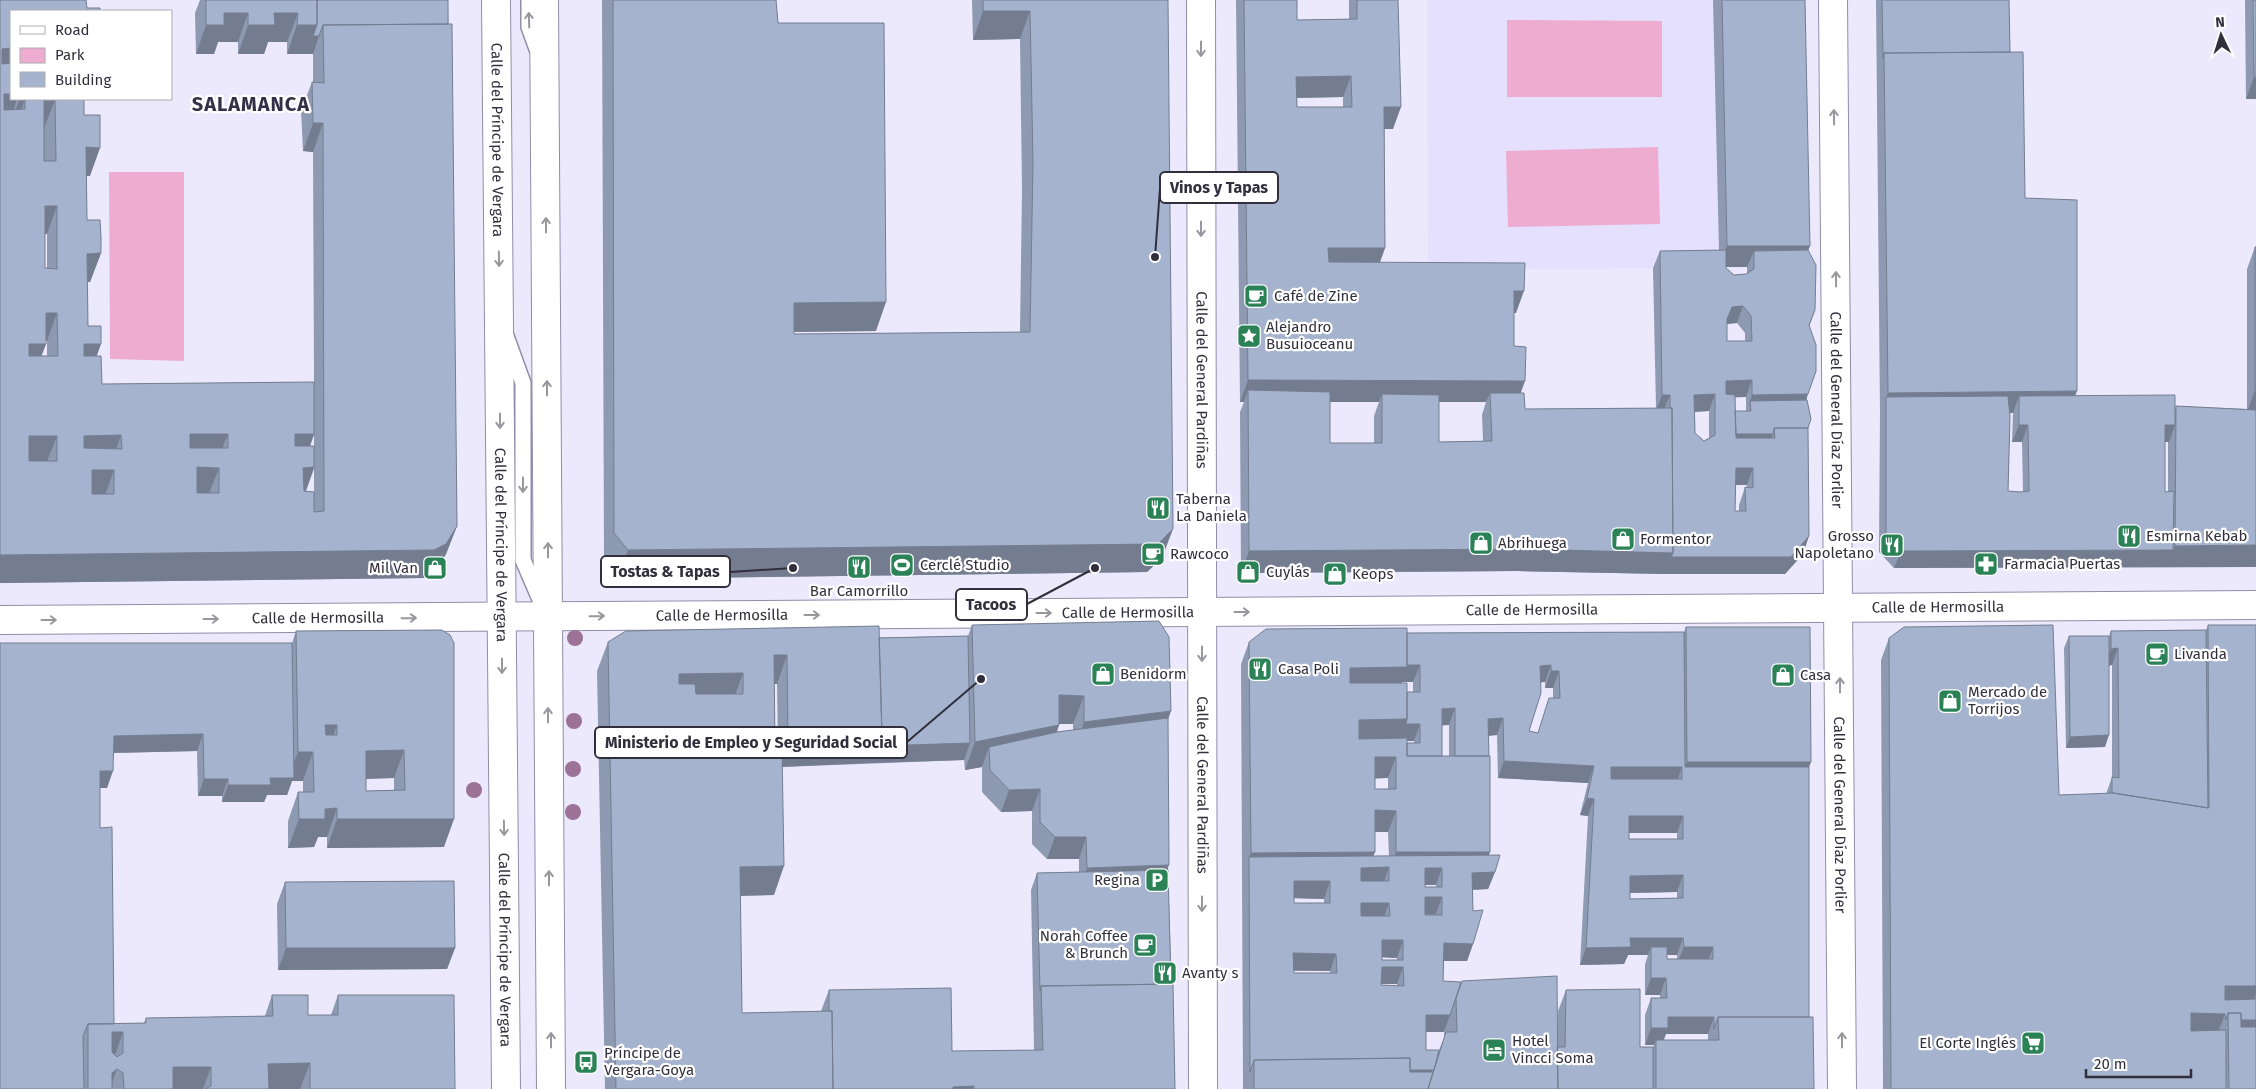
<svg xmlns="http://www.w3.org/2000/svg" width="2256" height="1089" font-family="'Fira Sans',sans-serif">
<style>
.built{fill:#e4e0fe}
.green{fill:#eeacd1}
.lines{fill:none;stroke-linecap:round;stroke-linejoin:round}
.service-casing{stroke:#908da9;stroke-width:18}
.minor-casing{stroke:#908da9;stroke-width:30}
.secondary-casing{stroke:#908da9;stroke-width:30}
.service{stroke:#fff;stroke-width:15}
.minor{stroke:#fff;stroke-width:28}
.secondary{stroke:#fff;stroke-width:28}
.tree{fill:#9c7396}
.wall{fill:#8e9ab1;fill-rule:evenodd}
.shaded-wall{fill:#747d90}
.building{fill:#a5b3ce;stroke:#747d90;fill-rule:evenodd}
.oneway{stroke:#98979d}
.labels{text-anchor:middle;stroke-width:4.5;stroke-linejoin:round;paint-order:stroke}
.street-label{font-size:15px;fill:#312f3b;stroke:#fff}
.poi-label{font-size:15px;fill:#312f3b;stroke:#fff;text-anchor:start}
.district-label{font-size:20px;font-weight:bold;letter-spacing:1px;fill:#343048;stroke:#fff}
.leader{fill:none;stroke:#312f3b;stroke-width:2}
.callout-dot{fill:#312f3b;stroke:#fff;stroke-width:2}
.callout{fill:#fff;stroke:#312f3b;stroke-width:2}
.callout-label{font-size:16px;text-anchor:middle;font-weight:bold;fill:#312f3b}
</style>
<rect width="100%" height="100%" fill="#ece9fc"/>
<path class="built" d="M1427 0H1797L1802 267 1428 270Z"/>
<path class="green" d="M1507 20 1662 21V97H1507Z
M1658 147 1660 224 1508 227 1506 151Z
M109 172H184V361L110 359Z"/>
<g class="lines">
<g class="service-casing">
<path id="service" d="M529 0V27L537 49
M506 336 523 383V560L542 604"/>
</g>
<g class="minor-casing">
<g id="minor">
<path id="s1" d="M1201 0 1203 1089"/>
<path id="s2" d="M1833 0 1842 1089"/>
<path id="s3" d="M0 620 2256 605"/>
</g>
</g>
<g class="secondary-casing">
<g id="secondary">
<path id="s4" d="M496 0 506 1089"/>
<path d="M544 0 551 1089"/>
</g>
</g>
<use href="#service" class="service"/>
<use href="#minor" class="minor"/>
<use href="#secondary" class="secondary"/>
</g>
<g class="tree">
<circle cx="575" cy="638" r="8"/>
<circle cx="574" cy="721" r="8"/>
<circle cx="573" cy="769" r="8"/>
<circle cx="474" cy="790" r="8"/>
<circle cx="573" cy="812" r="8"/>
</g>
<path class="wall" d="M0 0H86L11 11V99H84V115L90 176H86L87 220 101 253 90 282H87L88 326 97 356 102 384 314 382 313 152 303 151 301 111 312 82H313V54H287V42H268L264 54H238V42H218L214 54H196L195 13 200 0H448L457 526 446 554 435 573 424 578 0 583ZM45 234H47V268H45ZM46 341H47V356H41L46 344ZM314 435V446H310ZM314 469V492L306 491Z
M602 0H776L778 23 876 331 794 332V334L1020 332 1022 191 1020 39 973 40 972 0H1168L1162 558 1147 572 617 579 604 562Z
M1236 0H1297V20L1349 19V0H1398L1393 129H1384L1385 248 1380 262 1516 313H1514V346L1520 393 1525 409 1656 408 1653 268 1660 251 1719 250 1713 0H1805L1808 250 1815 310 1809 327 1807 400 1808 428 1803 554 1785 574H1665L1517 571 1241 573 1240 412 1244 402H1240ZM1343 97V107H1297V98ZM1726 267H1747V273L1746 274 1734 275 1726 268ZM1737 323 1745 333V341H1727V324ZM1735 397H1746V411H1735ZM1330 402H1379L1374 416V443H1330ZM1439 402H1486L1482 415 1483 441 1439 442ZM1709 411V438L1704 441 1695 433V412ZM1736 485H1747V487H1745L1739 505V511H1735Z
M1876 0H2009L2010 52 2025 198 2075 396 2175 411 2176 406 2247 409V269L2255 247H2256V567L1894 568 1879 552 1880 414ZM2010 413H2013L2012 442H2022L2023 492 2008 491ZM2165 442H2168V492H2165Z
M2245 0H2256V99H2246Z
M972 625 1168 718V870L1175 1089H605L597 671 608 642 968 636ZM774 684H777L778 748H775ZM1059 724H1073V730L1057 732ZM964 759 965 770 982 767V792L1001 812 1032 811V844L1047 859H1079V872L1037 873 1031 890 1034 1050 952 1051 829 990 821 1011 742 1013 740 896 774 895 782 767 964 760Z
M2208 625H2256V1089H1883L1881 660 1889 638 2059 795 2106 794 2112 777V665L2109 666 2105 747 2066 748 2064 648 2069 636H2109L2111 631 2206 630Z
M1686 627 1809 767V1017L1814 1089H1243L1241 664 1249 642 1407 633 1684 632ZM1402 682H1413V692H1407L1401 683ZM1541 682H1545V688H1553V698H1549L1538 733 1529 731ZM1442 725H1449V756H1442ZM1497 735 1498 778 1588 783 1580 815 1588 816 1580 965 1624 964 1628 955H1648L1645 964V995H1660V998H1651L1645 1015V1045H1654L1653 1047H1640L1566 990 1558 1011 1557 1047 1462 981 1455 1001 1443 981 1444 961H1467L1473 944V890L1488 889 1495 872 1489 856 1488 736ZM1407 741H1414V743H1407ZM1375 778H1388V789H1375ZM1375 832H1388L1389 856H1373L1375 852ZM1629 833H1677V839H1629ZM1425 885H1436V887H1425ZM1677 892V898L1630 899V893ZM1294 898 1324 899V903H1294ZM1667 955H1677V959H1667ZM1382 957 1397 958V960H1382ZM1294 971H1330V973H1294ZM1381 984H1397V986L1381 985ZM1445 1028 1444 1034V1038L1439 1050H1426V1032H1444ZM1666 1034H1708V1040H1663Z
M442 630 444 847 327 848V837H318L314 847 288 848V821L298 792H303V781H292L287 795H267L264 802H222V796H198L197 751 114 753 107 788H100V828L114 1024 144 1023 146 1018 265 1016 272 995 308 1015H331L338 995 455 1089H0V643H292L296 631ZM394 778V790L366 791V779Z
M285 882 455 948 447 969 278 970 277 904Z"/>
<path class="shaded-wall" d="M983 11H1030L1020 39 973 40Z
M224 13H248L238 42H218L214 54H196L206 25Z
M274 13H298L287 42H268L264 54H238L248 25Z
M297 25H317L319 36 313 54H287Z
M11 48V77H0L2 49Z
M1351 76 1343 97 1289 98 1296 77Z
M2254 77H2256V99H2246Z
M4 94H11V99H17L9 123H0Z
M19 100H25L14 129H9Z
M44 100H55L44 128H33Z
M1384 107H1401L1393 129H1376Z
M313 123H323L313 152 303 151Z
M86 147 100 148 90 176 76 175Z
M45 206H57L47 234 35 235Z
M1727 246H1810L1802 267 1754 251 1747 267H1719Z
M1328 248H1385L1377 270H1320Z
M101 253 90 282H77L87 254Z
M1514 291H1524L1516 313H1506Z
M886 302 876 331 784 332 794 303Z
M1743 306 1737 323 1726 324 1727 319 1732 307Z
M46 313H57L47 341 35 342Z
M29 344H46L35 373H18Z
M84 344H101L91 372H73Z
M1248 380 1525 381 1517 403 1490 393 1486 402H1382V394L1379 402H1248V390L1244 402H1240Z
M1752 380 1746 397 1720 398 1726 381Z
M2255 390H2256V412H2247Z
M2077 391 2069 413 2019 396 2013 413 1886 414V397L1888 393Z
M1715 394 1709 411 1688 412 1694 395Z
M1808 394 1802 411H1751L1750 401 1752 395Z
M1662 395H1670L1663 412H1656Z
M2019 425H2028L2022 442H2012Z
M2165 425H2175L2169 442H2159Z
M190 434H228L217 462 179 463Z
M295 434H314L304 463H284Z
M1734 434H1773L1768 445 1730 446Z
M121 435 111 463 73 465 84 436Z
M29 436H57L46 464 18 465Z
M197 467 219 468 208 496H186Z
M314 467 304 496 303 468Z
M1736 468H1753L1747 485H1730Z
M92 470H114L104 498H81Z
M457 526 446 554 435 573 424 578 0 583V555Z
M1173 529 1162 558 1147 572 617 579 628 550Z
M1809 536 1803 554 1785 574H1665L1517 571 1241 573 1249 551Z
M2256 545V567L1894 568 1901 551 2173 550 2175 546Z
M2118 648 2112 665 2104 666 2111 649Z
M774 655H787L777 684H763Z
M1406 665H1420L1413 682H1402L1399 689H1342L1350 668Z
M1551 665 1545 682 1534 683 1540 666Z
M1551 671H1559L1553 688H1545Z
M743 673 733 701 668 703 679 674Z
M1059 695 1084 696 1073 724H1049Z
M1455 708 1449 725 1435 726 1442 709Z
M1171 711 1161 740 1074 750 1084 722Z
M1503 718 1497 735 1482 736 1488 719Z
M1407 719 1420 724 1414 741H1352L1359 720Z
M325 725H337L327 754Z
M1059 725 1049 754 989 747 982 767 965 770 975 742Z
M203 734 197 751 107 753 114 736Z
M882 735 871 763 778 767 788 739Z
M2109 735 2105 747 2066 748 2070 737Z
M744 738 733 767H686L696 739Z
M970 743 964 760 871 763 877 746Z
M404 750 394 778 355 779 366 751Z
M298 752H313L303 781H292L287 795H267L264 802H222L228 785 270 778H288Z
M1375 757H1396L1388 778 1367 779Z
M1504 761 1594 766 1588 783 1498 778Z
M1687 762H1811L1803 784 1682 779V774Z
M1611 767H1682L1676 784H1605Z
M100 771H113L107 788H94Z
M204 779H228L222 796H198Z
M1040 789 1032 811 1001 812 1009 790Z
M1587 798 1594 799 1588 816 1580 815Z
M337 808 327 837H318L314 847 288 848 299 819 325 809Z
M1375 810 1396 811 1388 832H1367Z
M1629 816H1683L1677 833H1623Z
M337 819H454L444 847 327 848Z
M1055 837H1086L1079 859H1047Z
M1375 852 1369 867H1389L1383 884 1355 885 1249 857 1251 853Z
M1396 852H1490L1483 873 1495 872 1488 889 1466 890 1442 868 1436 885H1419L1423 873H1389Z
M1169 865 1161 887 1079 889 1087 868Z
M784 866 774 895 729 896 740 867Z
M1683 875 1677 892 1624 893 1630 876Z
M1294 881H1330L1324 899 1288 898Z
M1425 897H1442L1436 914H1418Z
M1361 903H1389L1383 920H1355Z
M1630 938H1683L1677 955H1651V947L1648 955H1628L1624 964 1580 965 1586 948Z
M1382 940H1403L1397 958 1376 957Z
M1444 943 1473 944 1467 961H1438Z
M1684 947H1713L1707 964H1677Z
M286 948H455L447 969 278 970Z
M1293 953 1336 954 1330 971 1287 970Z
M1382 967H1403L1397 984H1376Z
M1651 978H1666L1660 995H1645Z
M2225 986H2256V995L2251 1008H2217Z
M2191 1013 2225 1014 2217 1035H2183Z
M1426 1015H1450L1444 1032H1420Z
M1668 1017H1714L1708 1034H1666L1662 1045 1656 1040 1654 1045H1645L1651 1028Z
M2228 1020H2256V1030L2228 1042Z
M112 1032H123L113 1061 102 1060Z
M310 1063 300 1089H259L268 1064Z
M173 1067H211L203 1089H165Z
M117 1069 110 1089 112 1073Z
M1432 1070 1427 1087 1254 1072Z
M974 1086 973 1089H952L953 1087Z"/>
<path class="building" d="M0 0H86L87 8H100V11H11V48L2 49V64L11 63V94H4V110L25 109V100H19V99H84V115H100V148L86 147 87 220H100L101 237V253L87 254 88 326H101V344H84V356H101L102 384 314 382V434H295V446H314V467L303 468 304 491 314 492V512L324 511 323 123H313L312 82 324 83 323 25 452 24 457 526 446 544 434 550 0 555ZM44 100H55L56 161H44ZM45 206H57V269L45 268ZM46 313H57L58 356H29V344H46ZM190 434H228V448H190ZM121 435 122 449 84 448V436ZM29 436H57V461H29ZM197 467 219 468V493H197ZM92 470H114V494H92Z
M206 0H317V25H297L298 13H274L275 25H248V13H224V25H206Z
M317 0H448V24L323 25 319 36H313L317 25Z
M613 0H776L778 23H884L886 302 794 303V334L1030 332 1033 162 1030 11H983V0H1168L1173 529 1158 544 628 550 614 533Z
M1244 0H1297V20L1357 19V0H1398L1401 107H1384L1385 248H1328L1329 262 1525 263 1524 291H1514V346L1526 347 1525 381 1248 380ZM1351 76 1352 107H1297L1296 77Z
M1722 0H1805L1810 246H1727Z
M1882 0H2009L2010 52 1884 53 1883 58Z
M2253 0H2256V77H2254Z
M2023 52 2025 198 2077 200V391L1888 393 1884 53Z
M2255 247H2256V390H2255Z
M1726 250V268L1734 275 1746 274 1754 269V251L1808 250 1816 265 1815 310 1809 325 1816 345V371L1808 394 1752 395V380L1726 381V394L1735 395 1736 438H1775L1774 428H1808L1809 536 1791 557H1671L1673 553 1672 408H1670V395H1662L1660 251ZM1743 306 1751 316 1752 341H1727V319L1732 307ZM1715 394V435L1704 441 1695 433 1694 395ZM1736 468H1753V488L1745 487 1746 511H1735Z
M1248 390 1330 392V443H1382V394L1439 395V442L1492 441 1490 393H1524L1525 409 1672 408 1673 553 1524 549 1249 551Z
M2175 395V425H2165V492L2174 491 2173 550 1901 551 1886 535V397L2008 396 2010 417 2008 491 2020 492 2029 491 2028 425H2019V396Z
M1807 400 1811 419 1808 428H1774L1773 434H1736L1735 411H1751L1750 401Z
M2176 406 2256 410V545L2175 546Z
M1159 621 1169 637 1171 711 1084 722V696L1059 695V725L975 742 972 625Z
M2053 625 2059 795 2114 793 2209 808 2208 625H2256V986H2225V1000L2256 999V1020H2241V1013H2228L2226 1020 2225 1014 2191 1013V1031L2226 1030V1089H1891L1889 638 1904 627Z
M879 626 882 735 788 739 787 655H774L775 748 782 749 784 866 740 867 742 1013 832 1011 833 1089H616L608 642 626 631ZM743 673V694H696L695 684H679V674ZM744 738V749H696V739Z
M1686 627H1810L1811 762H1687Z
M1407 628V667L1350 668V683H1407V719L1359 720V739L1407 738V756H1490V852H1396V811L1375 810V852L1251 853 1249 642 1266 629ZM1375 757H1396V789H1375Z
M442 630 450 635 454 643V819H337V808L325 809V819H299L298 792H314L313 752H298L296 631ZM325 725H337V735H326ZM404 750 405 790 366 791V751Z
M2206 630 2208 808 2112 793V777L2119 778 2118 648 2111 649V631Z
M1684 632 1685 767H1809V1017H1718L1714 1029V1017H1668V1028H1651V998H1667L1666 978H1651V947H1667V959H1713V947H1684L1683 938H1630L1631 947 1586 948 1594 799 1587 798 1594 766 1504 761 1503 718 1488 719 1489 756H1455V708L1442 709V756H1407V743H1420V724H1406L1407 719V692H1420V665H1407V633ZM1551 665V671H1559L1560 698H1549L1538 733 1529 731 1541 693 1540 666ZM1611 767H1682V779H1611ZM1629 816H1683V839H1629ZM1683 875V898L1630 899V876Z
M968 636 970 743 877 746 882 735 879 638Z
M2069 636H2109V735L2070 737Z
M0 643H292L294 778H270L271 785H228V779H204L203 734 114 736 113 771H100V828L112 827 114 1024H88L83 1036 84 1089H0Z
M1168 718 1169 865 1087 868 1086 837H1055L1040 822V789L1009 790 990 770 989 747 1057 732Z
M1500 855 1495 872 1472 873 1473 911 1483 910 1473 944 1444 943 1443 981 1461 982 1450 1015H1426V1050H1439L1434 1070H1410V1058L1254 1060 1250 1072 1249 857ZM1389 867V881H1361V868ZM1425 868H1442V887H1425ZM1294 881H1330V903H1294ZM1425 897H1442V915H1425ZM1361 903H1389L1390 916H1361ZM1382 940H1403V960H1382ZM1293 953 1336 954 1337 973H1294ZM1382 967H1403L1404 986 1381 985Z
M1168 870 1171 984 1041 986 1040 991 1037 873Z
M454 881 455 948H286L285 882Z
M1557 976 1558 1089H1428L1446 1032H1457L1456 999 1462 981Z
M1173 984 1175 1089H974V1086L953 1087V1089H833L832 1011H829V990L951 988 952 1051 1043 1050 1041 986Z
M1640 989V1047H1653V1089H1558L1557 1047H1565L1566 990Z
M272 995H308V1015H338V995H454L455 1089H310V1063L268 1064 269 1089H205L211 1086V1067H173V1089H124L123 1073 117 1069 112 1073V1089H88V1024L146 1023V1018L273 1016ZM112 1032H123V1053L117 1057 112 1052Z
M2228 1013H2241V1027H2256V1089H2229Z
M1718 1017H1813L1814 1089H1656V1040H1719Z
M1410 1058V1072H1433L1428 1089H1254V1060Z"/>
<defs><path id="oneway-shaft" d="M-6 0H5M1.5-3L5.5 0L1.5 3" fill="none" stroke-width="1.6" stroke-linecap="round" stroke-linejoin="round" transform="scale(1.25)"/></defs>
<g class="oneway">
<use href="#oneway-shaft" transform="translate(529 20) rotate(-92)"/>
<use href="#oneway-shaft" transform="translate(1201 49) rotate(90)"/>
<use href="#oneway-shaft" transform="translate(1834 117) rotate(-91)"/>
<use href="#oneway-shaft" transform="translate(546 225) rotate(-90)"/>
<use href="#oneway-shaft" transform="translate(1201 229) rotate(90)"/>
<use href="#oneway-shaft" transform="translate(499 259) rotate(89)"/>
<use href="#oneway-shaft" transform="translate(1836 279) rotate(-91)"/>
<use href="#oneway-shaft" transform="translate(547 388) rotate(-90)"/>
<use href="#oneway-shaft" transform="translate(500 421) rotate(90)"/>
<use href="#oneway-shaft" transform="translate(523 485) rotate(90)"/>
<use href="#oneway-shaft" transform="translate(548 550) rotate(-90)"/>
<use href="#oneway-shaft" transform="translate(1242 612)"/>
<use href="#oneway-shaft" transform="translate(1044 613)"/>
<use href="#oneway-shaft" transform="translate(812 615)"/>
<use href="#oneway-shaft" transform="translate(597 616) rotate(-1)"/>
<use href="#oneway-shaft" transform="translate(409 618) rotate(-1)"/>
<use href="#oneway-shaft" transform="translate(211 619)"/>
<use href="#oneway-shaft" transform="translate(49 620)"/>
<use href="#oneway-shaft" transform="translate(1202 654) rotate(90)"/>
<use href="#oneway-shaft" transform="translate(502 666) rotate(90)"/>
<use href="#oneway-shaft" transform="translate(1840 685) rotate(-90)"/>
<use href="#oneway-shaft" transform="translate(548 715) rotate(-90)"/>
<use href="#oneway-shaft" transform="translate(504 828) rotate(89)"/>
<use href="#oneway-shaft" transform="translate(549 878) rotate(-90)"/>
<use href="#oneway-shaft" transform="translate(1202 904) rotate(90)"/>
<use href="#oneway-shaft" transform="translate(551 1040) rotate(-90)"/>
<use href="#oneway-shaft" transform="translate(1842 1040) rotate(-90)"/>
</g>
<defs>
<g id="cafe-square" transform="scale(1.25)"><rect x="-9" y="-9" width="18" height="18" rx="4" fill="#2a8256" stroke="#fff"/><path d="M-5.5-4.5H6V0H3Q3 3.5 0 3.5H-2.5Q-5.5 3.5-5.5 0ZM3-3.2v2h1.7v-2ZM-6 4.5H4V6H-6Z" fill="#fff"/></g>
<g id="sight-square" transform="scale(1.25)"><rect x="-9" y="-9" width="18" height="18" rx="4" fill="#2a8256" stroke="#fff"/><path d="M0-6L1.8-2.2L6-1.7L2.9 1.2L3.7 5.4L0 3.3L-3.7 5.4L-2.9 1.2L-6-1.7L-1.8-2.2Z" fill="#fff"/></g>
<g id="restaurant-square" transform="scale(1.25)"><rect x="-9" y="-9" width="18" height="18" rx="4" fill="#2a8256" stroke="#fff"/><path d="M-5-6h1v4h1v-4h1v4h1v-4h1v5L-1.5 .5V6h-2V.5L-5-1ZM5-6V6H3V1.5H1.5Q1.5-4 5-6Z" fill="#fff"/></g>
<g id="shop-square" transform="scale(1.25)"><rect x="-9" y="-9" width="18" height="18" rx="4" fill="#2a8256" stroke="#fff"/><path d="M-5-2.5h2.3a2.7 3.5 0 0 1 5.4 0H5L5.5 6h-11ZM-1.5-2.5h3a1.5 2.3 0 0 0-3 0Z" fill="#fff"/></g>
<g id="pharmacy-square" transform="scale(1.25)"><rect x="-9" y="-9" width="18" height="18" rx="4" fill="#2a8256" stroke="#fff"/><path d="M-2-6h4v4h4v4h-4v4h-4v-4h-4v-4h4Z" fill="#fff"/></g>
<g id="stadium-square" transform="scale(1.25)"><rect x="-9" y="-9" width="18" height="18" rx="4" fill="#2a8256" stroke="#fff"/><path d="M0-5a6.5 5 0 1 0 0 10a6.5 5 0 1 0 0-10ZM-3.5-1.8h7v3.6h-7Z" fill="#fff"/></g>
<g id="parking-square" transform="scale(1.25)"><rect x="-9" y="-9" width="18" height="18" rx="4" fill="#2a8256" stroke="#fff"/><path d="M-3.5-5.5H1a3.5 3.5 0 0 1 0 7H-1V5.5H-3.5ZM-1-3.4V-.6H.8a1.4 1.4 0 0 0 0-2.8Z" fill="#fff"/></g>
<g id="supermarket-square" transform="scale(1.25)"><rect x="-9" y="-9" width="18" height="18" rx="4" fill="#2a8256" stroke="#fff"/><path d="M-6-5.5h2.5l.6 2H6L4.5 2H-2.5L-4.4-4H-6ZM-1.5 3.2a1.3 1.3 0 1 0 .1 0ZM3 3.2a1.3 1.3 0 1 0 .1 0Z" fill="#fff"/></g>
<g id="hotel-square" transform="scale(1.25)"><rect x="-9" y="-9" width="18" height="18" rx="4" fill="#2a8256" stroke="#fff"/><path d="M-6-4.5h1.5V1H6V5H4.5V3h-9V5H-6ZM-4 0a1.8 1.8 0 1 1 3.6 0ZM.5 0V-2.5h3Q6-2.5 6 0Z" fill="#fff"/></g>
<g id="bus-square" transform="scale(1.25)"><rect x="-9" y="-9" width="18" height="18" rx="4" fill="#2a8256" stroke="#fff"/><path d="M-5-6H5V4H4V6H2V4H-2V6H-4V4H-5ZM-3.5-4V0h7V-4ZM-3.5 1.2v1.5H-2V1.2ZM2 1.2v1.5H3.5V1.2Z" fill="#fff"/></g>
</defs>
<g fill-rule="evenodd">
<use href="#cafe-square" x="1256" y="296"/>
<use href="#sight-square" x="1249" y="336"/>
<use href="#restaurant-square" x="1158" y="508"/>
<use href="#restaurant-square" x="2129" y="536"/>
<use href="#shop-square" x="1623" y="539"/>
<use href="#shop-square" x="1481" y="543"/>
<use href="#restaurant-square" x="1892" y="545"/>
<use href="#cafe-square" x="1153" y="554"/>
<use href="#pharmacy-square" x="1986" y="564"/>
<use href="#stadium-square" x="902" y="565"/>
<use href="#restaurant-square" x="859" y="567"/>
<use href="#shop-square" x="435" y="568"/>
<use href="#shop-square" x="1248" y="572"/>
<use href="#shop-square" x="1335" y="574"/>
<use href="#cafe-square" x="2157" y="654"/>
<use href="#restaurant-square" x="1260" y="669"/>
<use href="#shop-square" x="1103" y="674"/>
<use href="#shop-square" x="1783" y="675"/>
<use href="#shop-square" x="1950" y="701"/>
<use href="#parking-square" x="1157" y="880"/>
<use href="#cafe-square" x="1145" y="945"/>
<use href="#restaurant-square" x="1165" y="973"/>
<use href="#supermarket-square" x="2033" y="1043"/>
<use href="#hotel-square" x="1494" y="1050"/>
<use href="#bus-square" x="586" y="1062"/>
</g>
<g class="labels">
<g class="street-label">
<text dy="5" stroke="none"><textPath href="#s4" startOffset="140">Calle del Príncipe de Vergara</textPath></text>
<text dy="5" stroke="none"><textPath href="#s1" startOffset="380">Calle del General Pardiñas</textPath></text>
<text dy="5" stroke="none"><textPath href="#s2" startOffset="410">Calle del General Díaz Porlier</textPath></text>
<text dy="5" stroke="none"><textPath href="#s4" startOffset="545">Calle del Príncipe de Vergara</textPath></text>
<text dy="5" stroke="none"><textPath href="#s3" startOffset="1938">Calle de Hermosilla</textPath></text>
<text dy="5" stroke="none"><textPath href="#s3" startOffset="1532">Calle de Hermosilla</textPath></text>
<text dy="5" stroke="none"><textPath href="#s3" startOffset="1128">Calle de Hermosilla</textPath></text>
<text dy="5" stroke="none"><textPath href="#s3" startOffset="722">Calle de Hermosilla</textPath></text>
<text dy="5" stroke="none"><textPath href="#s3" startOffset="318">Calle de Hermosilla</textPath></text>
<text dy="5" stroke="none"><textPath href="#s1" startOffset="785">Calle del General Pardiñas</textPath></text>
<text dy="5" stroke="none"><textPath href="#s2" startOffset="815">Calle del General Díaz Porlier</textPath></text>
<text dy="5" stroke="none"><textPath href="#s4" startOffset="950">Calle del Príncipe de Vergara</textPath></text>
</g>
<g class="poi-label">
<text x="1274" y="301">Café de Zine</text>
<text x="1266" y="332">Alejandro<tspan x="1266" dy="17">Busuioceanu</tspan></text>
<text x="1176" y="504">Taberna<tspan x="1176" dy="17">La Daniela</tspan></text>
<text x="1874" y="541" text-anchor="end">Grosso<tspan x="1874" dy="17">Napoletano</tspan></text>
<text x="2146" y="541">Esmirna Kebab</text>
<text x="1640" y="544">Formentor</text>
<text x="1498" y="548">Abrihuega</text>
<text x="1170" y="559">Rawcoco</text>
<text x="2004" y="569">Farmacia Puertas</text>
<text x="920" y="570">Cerclé Studio</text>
<text x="418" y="573" text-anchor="end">Mil Van</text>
<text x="1266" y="577">Cuylás</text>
<text x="1352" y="579">Keops</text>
<text x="859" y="596" text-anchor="middle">Bar Camorrillo</text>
<text x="2174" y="659">Livanda</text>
<text x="1278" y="674">Casa Poli</text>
<text x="1120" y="679">Benidorm</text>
<text x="1800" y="680">Casa</text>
<text x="1968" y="697">Mercado de<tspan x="1968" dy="17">Torrijos</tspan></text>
<text x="1140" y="885" text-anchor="end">Regina</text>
<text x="1128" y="941" text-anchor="end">Norah Coffee<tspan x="1128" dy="17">&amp; Brunch</tspan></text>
<text x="1182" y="978">Avanty s</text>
<text x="1512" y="1046">Hotel<tspan x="1512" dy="17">Vincci Soma</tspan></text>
<text x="2016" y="1048" text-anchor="end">El Corte Inglés</text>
<text x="604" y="1058">Príncipe de<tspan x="604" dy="17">Vergara-Goya</tspan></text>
</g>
<g class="district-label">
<text x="251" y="111">SALAMANCA</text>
</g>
</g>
<path class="leader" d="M1155 257L1160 188M793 568L730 572M1095 568L1027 604M981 679L907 742"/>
<g class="callout-dot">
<circle cx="1155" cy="257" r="5"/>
<circle cx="793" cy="568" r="5"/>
<circle cx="1095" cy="568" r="5"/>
<circle cx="981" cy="679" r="5"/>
</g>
<g class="callout">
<rect x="1160" y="172" width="118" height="31" rx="5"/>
<rect x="601" y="556" width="129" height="31" rx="5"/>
<rect x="956" y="589" width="71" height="31" rx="5"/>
<rect x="595" y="727" width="312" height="31" rx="5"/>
</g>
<g class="callout-label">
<text x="1219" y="193">Vinos y Tapas</text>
<text x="665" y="577">Tostas &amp; Tapas</text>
<text x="991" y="610">Tacoos</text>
<text x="751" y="748">Ministerio de Empleo y Seguridad Social</text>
</g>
<rect x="10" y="10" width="162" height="90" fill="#ffffff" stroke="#adacb1"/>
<rect x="20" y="26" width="25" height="8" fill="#ffffff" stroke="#adacb1"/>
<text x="55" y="35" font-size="15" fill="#312f3b">Road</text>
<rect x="20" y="48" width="25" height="15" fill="#eeacd1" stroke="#adacb1"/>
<text x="55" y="60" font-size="15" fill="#312f3b">Park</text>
<rect x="20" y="72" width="25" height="15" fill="#a5b3ce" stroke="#adacb1"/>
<text x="55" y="85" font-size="15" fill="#312f3b">Building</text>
<g transform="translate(2221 35) rotate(356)" stroke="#ffffff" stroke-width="4" paint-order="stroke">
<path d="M0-4L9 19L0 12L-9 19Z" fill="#312f3b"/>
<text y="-8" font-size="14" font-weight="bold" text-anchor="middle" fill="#312f3b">N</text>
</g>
<path d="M2086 1069v8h105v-8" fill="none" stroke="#312f3b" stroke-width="2.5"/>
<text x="2094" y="1069" font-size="15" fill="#312f3b" stroke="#ffffff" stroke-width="4" paint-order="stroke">20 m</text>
</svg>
